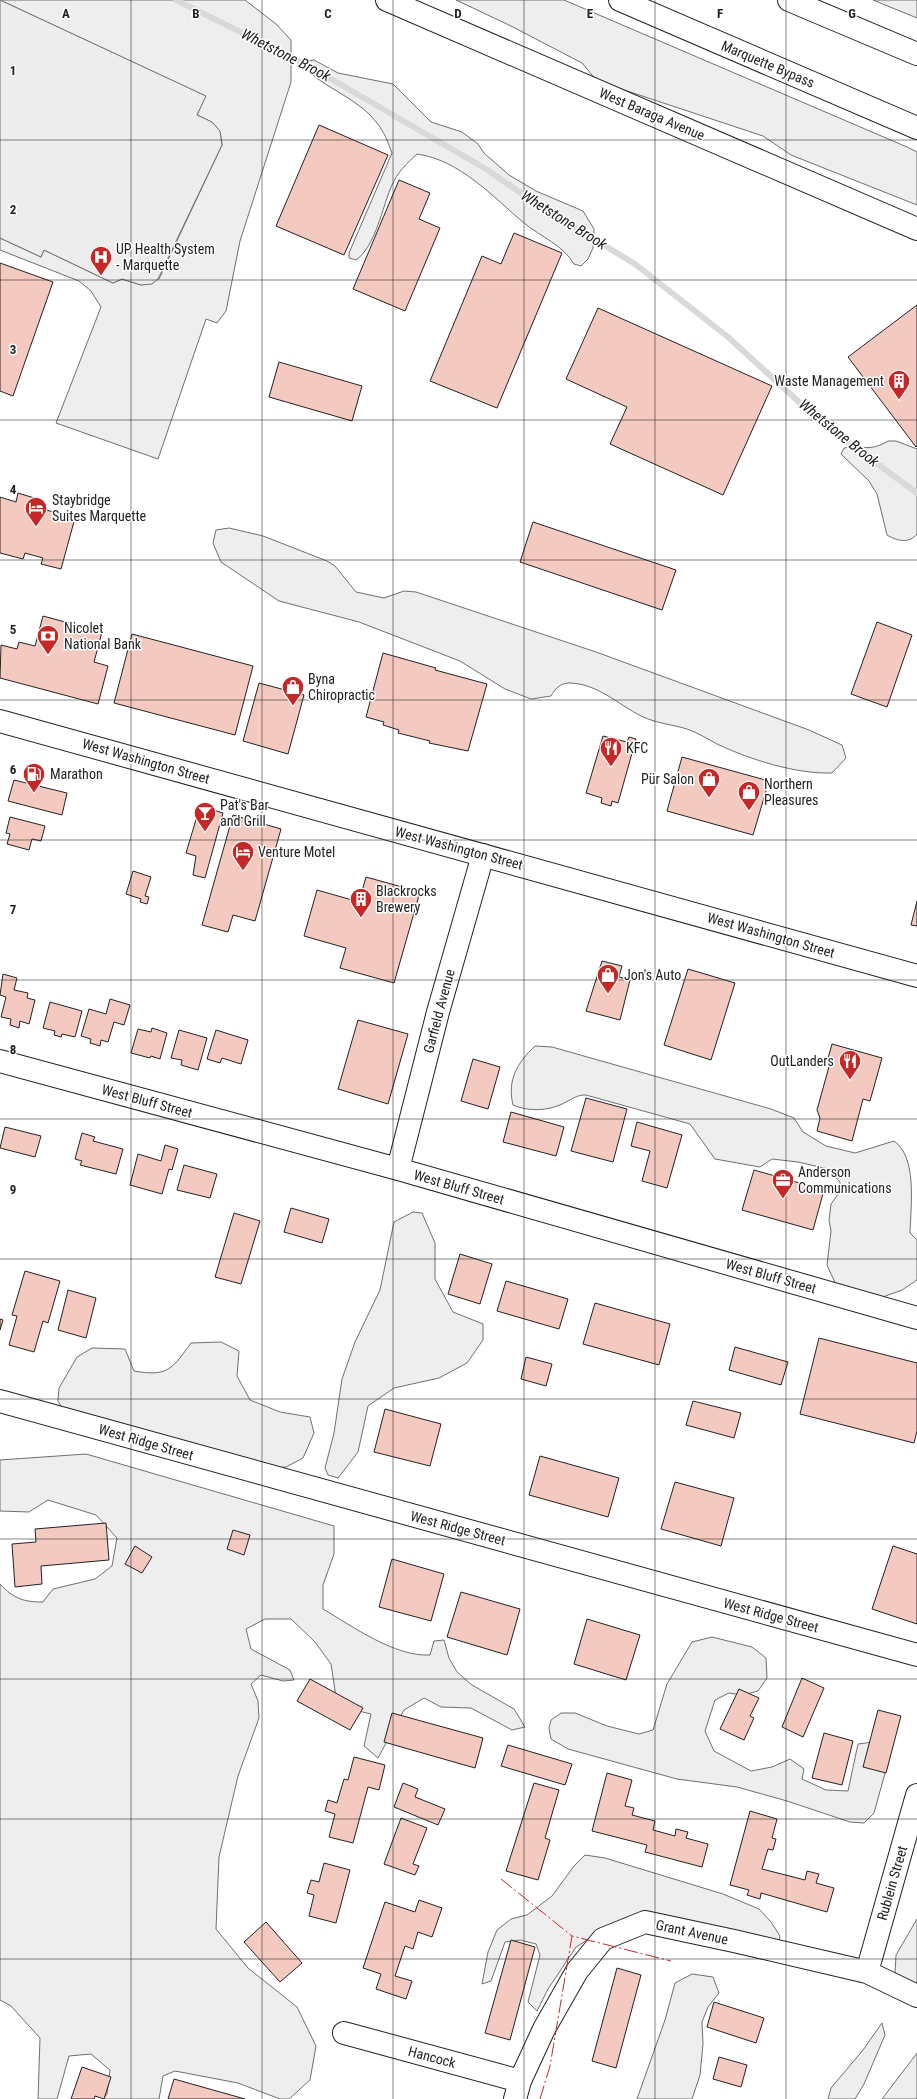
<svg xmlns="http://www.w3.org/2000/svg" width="917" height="2099" font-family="'Roboto Condensed',sans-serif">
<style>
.green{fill:#eee;stroke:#6f6f6f}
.parking{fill:#ededed;stroke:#6f6f6f}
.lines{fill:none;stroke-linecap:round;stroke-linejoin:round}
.stream{stroke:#d9d9d9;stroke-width:6}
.building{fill:#f3c9c0;stroke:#222}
.minor-casing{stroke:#222;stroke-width:24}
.major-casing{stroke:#222;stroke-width:24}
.highway-casing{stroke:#222;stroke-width:24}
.minor{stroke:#fff;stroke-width:22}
.major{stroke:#fff;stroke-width:22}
.highway{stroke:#fff;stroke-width:22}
.power{stroke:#c62828;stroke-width:1;stroke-dasharray:14 3 2 3;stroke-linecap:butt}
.grid{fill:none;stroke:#222;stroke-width:1;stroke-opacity:0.55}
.labels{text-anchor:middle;stroke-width:3;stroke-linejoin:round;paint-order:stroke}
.street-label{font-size:14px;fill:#222;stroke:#fff}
.poi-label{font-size:14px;fill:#222;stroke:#fff;text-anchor:start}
.water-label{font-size:15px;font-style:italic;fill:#222;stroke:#fff}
.grid-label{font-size:13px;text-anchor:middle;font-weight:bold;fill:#222;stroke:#fff;stroke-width:3;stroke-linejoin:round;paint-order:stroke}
</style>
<rect width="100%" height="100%" fill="#fff"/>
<path class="green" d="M0 0H245L276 24 291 40V82L240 241 226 311 217 323 206 319 158 459 56 423 101 307 91 291 79 281 0 250V238L41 257 44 250 113 283 122 279 141 285 159 279 222 145C220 125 214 123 197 115L205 96Z
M456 0H564L907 147 917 152V205L791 155 763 136 597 81 582 63 511 26Z
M873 0H917V18Z
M314 60 338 73 393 84 431 122 462 132 478 144 484 153 509 175 536 191 583 211 594 229 593 248 588 259 581 266 574 264C563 245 541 237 524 223 493 197 460 160 417 154 407 163 397 173 392 185 382 207 376 246 356 260L349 258V253L392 153C388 142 384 132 377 123 360 100 329 90 308 71L307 61Z
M888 441H896L917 449V534C909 544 897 541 887 535L877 494 869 481 841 454 844 448C863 444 868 453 888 441Z
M229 528 263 536 327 561 335 566 356 592 384 598 404 591 416 592 596 652 809 730 842 745 846 758 832 773C796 774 751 760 717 744 708 739 698 733 687 729 671 724 658 724 641 716 618 704 596 683 569 683 560 683 555 689 551 696L531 699 505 689 460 661 359 622 279 601 221 562 213 543 216 530Z
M535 1046 552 1047 771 1109 794 1118 803 1132 826 1146 855 1153 894 1141C917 1157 911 1203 910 1233L917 1240V1280L902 1290 880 1298 837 1287 827 1265 831 1231 829 1220 831 1204 839 1193 840 1182 828 1169 798 1162 772 1159 760 1167 715 1159 690 1124 586 1095C577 1095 574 1098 566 1102 550 1111 529 1112 513 1105 507 1080 517 1063 535 1046Z
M413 1212 422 1213 435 1243V1279L453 1312 483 1324V1340L467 1363 439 1378 394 1388 368 1406 358 1452 338 1478 328 1475 325 1468 334 1433 342 1379 355 1342 380 1290 394 1222Z
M221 1342 239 1351 237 1376 250 1400 280 1412 310 1417 314 1433 303 1458 286 1467 270 1468 63 1409 58 1401 59 1388 77 1357 92 1348 125 1349 134 1371C168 1377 172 1369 191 1343Z
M86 1454 334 1526V1554L323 1585V1609C352 1626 395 1657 430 1655L434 1641 444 1640 449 1658 457 1672 472 1685 514 1709 525 1727 512 1730 471 1708 441 1707 424 1698 404 1710 378 1758 364 1746 371 1714 350 1709 336 1697 331 1664 315 1642 291 1619H265L246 1629 251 1649 290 1670 294 1680 283 1681 261 1675 251 1684 258 1701 259 1718 238 1776 219 1857 216 1929 248 1968 297 2007 316 2046 310 2080 289 2099H280L238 2083 175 2071 163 2076 159 2099H103L107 2094 110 2070 91 2054 69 2056 57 2099H38L40 2038 11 2006 0 2000V1584C14 1599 24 1602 43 1602L53 1589 95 1579 112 1566 117 1538 96 1515 48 1500 29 1512 0 1511V1460Z
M712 1637 752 1647 766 1658 767 1678 758 1691 743 1695 729 1693 715 1700 705 1731 714 1751 751 1771 772 1767 790 1759 804 1769 802 1779 826 1790 848 1791 858 1744 873 1742 887 1766 874 1813 864 1823 850 1822 787 1801 737 1787 677 1779 568 1749 551 1739 549 1728 551 1720 561 1713H575L607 1726 639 1734 653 1730 667 1684 692 1642Z
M585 1855 605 1858 723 1894 759 1909 771 1922 780 1936 777 1951 761 1959 674 1937 606 1928 576 1947 548 1989 537 2011 528 2002 540 1955 536 1944 520 1940 505 1942 491 1981 482 1984 488 1952 497 1930 511 1919 527 1915 552 1896 574 1866Z
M917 1919V1992L895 1974 896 1955Z
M692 1974 713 1977 719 1993 708 2007 702 2022 703 2044 700 2075 692 2099H637L665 2020 675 1983Z
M882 2023 885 2035 864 2084 855 2099H828L831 2088 863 2050Z
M917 2053V2099H882Z"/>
<path class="parking" d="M0 0 206 96 197 115 212 122 220 131 222 145 158 279 152 284 141 285 122 279 113 283 44 250 41 257 0 238Z"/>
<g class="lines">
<path class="stream" d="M176 0 307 65 486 169 541 207 635 264 728 337 823 424 917 493"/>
</g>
<path class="building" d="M319 125 388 155 344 255 276 226Z
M399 180 430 193 419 219 440 228 405 311 353 289Z
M514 233 562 253 497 408 430 381 482 256 501 264Z
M0 263 53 282 13 396 0 391Z
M917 305V446L916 447 848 357Z
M598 308 772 386 723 495 610 444 627 407 566 379Z
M279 362 362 386 352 421 269 397Z
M18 493 41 500 39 508 75 518 61 569 41 564 43 558 25 553 23 559 0 553V497L16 502Z
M533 522 676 570 662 610 520 562Z
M43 616 102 632 94 662 108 666 98 704 0 678 1 645 17 649 19 642 35 646Z
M877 622 912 635 887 707 851 694Z
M132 634 253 666 235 735 114 703Z
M383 653 436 668 435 670 487 684 468 751 429 743 430 741 398 733 399 730 383 725 384 722 366 717Z
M259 683 304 695 288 754 243 741Z
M603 736 627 742 629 737 636 739 618 803 612 801 611 806 601 803 602 798 586 793Z
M682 757 769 781 753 835 667 811Z
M14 780 67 793 62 815 8 801Z
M200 806 223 813 205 878 193 875 196 856 186 853Z
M233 815 281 829 255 921 233 915 228 932 202 925Z
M10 817 45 826 41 841 32 839 29 850 7 844 10 834 6 833Z
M133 871 151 877 145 896 149 897 147 904 140 902 141 899 126 894Z
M366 877 420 892 394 983 340 968 346 948 304 936 317 890 359 902Z
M917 901V926L911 925Z
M602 961 622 966 619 977 630 980 620 1020 586 1011Z
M688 969 735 983 711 1060 664 1045Z
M3 974 17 978 14 990 28 993 27 998 35 1000 29 1024 20 1021 19 1028 10 1025 11 1019 1 1017 6 997 0 995Z
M110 999 130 1005 124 1025 114 1022 108 1042 101 1040 100 1046 90 1043 91 1039 81 1036 89 1009 106 1014Z
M50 1002 82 1011 75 1037 62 1034 61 1037 54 1035 55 1031 43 1028Z
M358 1020 408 1034 388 1104 338 1089Z
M152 1028 167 1033 160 1059 151 1056 150 1058 131 1053 138 1029 151 1032Z
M179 1030 207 1038 198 1070 181 1065 182 1060 171 1058Z
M216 1030 248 1040 241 1064 222 1058 220 1063 207 1059Z
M832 1044 882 1058 870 1101 863 1099 852 1141 817 1131 820 1118 817 1110 830 1063 827 1062Z
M473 1059 500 1067 488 1109 461 1101Z
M586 1098 627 1109 613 1162 571 1151Z
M511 1112 564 1127 556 1156 503 1142Z
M637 1122 682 1135 667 1188 642 1181 650 1151 631 1146Z
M5 1127 41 1136 35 1157 0 1148Z
M82 1133 95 1137 93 1141 123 1149 116 1174 80 1165 82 1161 75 1159Z
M165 1145 178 1149 172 1170 169 1169 162 1194 130 1185 138 1154 161 1161Z
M184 1165 217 1174 210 1198 177 1190Z
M754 1170 824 1190 813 1230 742 1210Z
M291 1208 329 1219 322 1243 284 1232Z
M234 1213 260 1221 241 1284 215 1277Z
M460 1254 492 1264 480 1304 448 1294Z
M25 1271 60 1281 48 1323 43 1321 34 1352 9 1345 17 1316 12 1315Z
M506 1281 568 1299 559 1329 497 1311Z
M68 1290 96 1298 86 1338 58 1330Z
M595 1303 670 1324 659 1365 583 1344Z
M0 1319 3 1320 0 1330Z
M819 1338 917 1363V1431L914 1443 800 1414Z
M735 1347 788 1362 781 1385 729 1370Z
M526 1357 552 1364 546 1386 521 1379Z
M693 1401 741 1413 734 1438 686 1425Z
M385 1409 441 1424 430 1466 374 1452Z
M540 1456 619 1478 608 1517 529 1495Z
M675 1482 734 1498 721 1546 661 1529Z
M106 1523 109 1560 41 1566 42 1584 15 1587 12 1544 36 1542 35 1529Z
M233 1530 250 1535 244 1555 227 1549Z
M135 1546 152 1557 142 1573 125 1564Z
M893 1546 917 1554V1624L872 1609Z
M392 1559 444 1574 431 1621 379 1607Z
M461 1592 520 1609 507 1655 447 1637Z
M587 1619 640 1635 626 1680 574 1664Z
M802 1678 824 1688 803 1737 782 1727Z
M310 1679 363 1708 350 1730 297 1701Z
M739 1689 759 1698 750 1716 754 1718 744 1740 720 1729Z
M878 1710 901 1716 886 1773 863 1767Z
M392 1713 483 1738 475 1768 384 1742Z
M824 1733 853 1741 842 1785 812 1778Z
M508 1745 572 1764 565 1785 501 1766Z
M354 1757 385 1765 379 1790 368 1787 353 1843 329 1837 335 1814 325 1811 328 1800 337 1803 344 1779 348 1780Z
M607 1773 632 1780 625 1806 634 1808 632 1815 655 1821 653 1830 675 1836 676 1829 688 1832 686 1838 708 1844 702 1867 645 1852 647 1845 592 1831Z
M403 1783 418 1789 415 1797 445 1809 438 1825 394 1807Z
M534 1783 559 1790 545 1838 550 1840 538 1880 506 1871Z
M750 1811 777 1819 772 1838 776 1839 773 1850 768 1849 762 1869 805 1880 807 1871 819 1874 816 1883 834 1888 827 1912 761 1893 760 1899 747 1895 749 1890 730 1885Z
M401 1818 427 1828 413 1864 419 1866 415 1875 384 1864Z
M324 1863 350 1870 336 1923 309 1916 314 1895 307 1893 311 1880 319 1882Z
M419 1900 442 1908 432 1937 418 1932 413 1949 405 1946 395 1976 412 1981 406 1999 376 1989 381 1974 363 1968 385 1902 415 1912Z
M266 1922 302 1963 280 1982 244 1942Z
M511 1940 535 1947 510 2040 485 2033Z
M617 1968 641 1975 616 2068 592 2061Z
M714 2002 764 2018 756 2043 707 2027Z
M719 2057 747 2065 741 2087 713 2079Z
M82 2067 111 2077 104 2099 95 2096 94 2099H71Z
M174 2079 245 2099H168Z"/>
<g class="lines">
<g class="minor-casing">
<path id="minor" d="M387 0 917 229
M0 1061 398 1169 917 1318
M398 1169 438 1012 483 855
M0 1401 917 1655
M867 1972 917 1795
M344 2033 520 2081
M515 2099 520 2081 544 2029 577 1971 603 1939 645 1922 734 1941 867 1972 917 1996"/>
</g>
<g class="major-casing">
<path id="major" d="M0 721 917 976"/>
</g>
<g class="highway-casing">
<path id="highway" d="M620 0 917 128
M789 0 917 54"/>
</g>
<use href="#minor" class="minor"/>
<use href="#major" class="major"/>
<use href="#highway" class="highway"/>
<path class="power" d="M501 1879 572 1936
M540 2099 550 2066 572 1936 671 1961"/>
</g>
<path class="grid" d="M131 0V2099M262 0V2099M393 0V2099M524 0V2099M655 0V2099M786 0V2099M0 140H917M0 280H917M0 420H917M0 560H917M0 700H917M0 840H917M0 980H917M0 1119H917M0 1259H917M0 1399H917M0 1539H917M0 1679H917M0 1819H917M0 1959H917"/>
<defs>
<g id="hospital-pin" transform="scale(1.15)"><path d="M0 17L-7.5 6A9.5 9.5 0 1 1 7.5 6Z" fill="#c62828" stroke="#fff"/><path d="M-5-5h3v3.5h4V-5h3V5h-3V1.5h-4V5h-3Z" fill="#fff"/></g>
<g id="building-pin" transform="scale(1.15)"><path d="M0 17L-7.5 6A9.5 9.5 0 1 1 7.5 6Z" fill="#c62828" stroke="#fff"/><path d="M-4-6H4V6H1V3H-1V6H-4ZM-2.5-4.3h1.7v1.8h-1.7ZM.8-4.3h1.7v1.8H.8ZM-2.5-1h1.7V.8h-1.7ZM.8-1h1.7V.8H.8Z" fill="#fff"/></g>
<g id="hotel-pin" transform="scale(1.15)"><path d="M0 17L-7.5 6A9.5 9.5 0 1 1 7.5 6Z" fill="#c62828" stroke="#fff"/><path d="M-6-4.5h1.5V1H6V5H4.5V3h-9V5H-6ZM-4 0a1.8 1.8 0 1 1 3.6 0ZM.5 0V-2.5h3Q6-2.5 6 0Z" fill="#fff"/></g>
<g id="bank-pin" transform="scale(1.15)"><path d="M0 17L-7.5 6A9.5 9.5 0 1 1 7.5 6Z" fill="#c62828" stroke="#fff"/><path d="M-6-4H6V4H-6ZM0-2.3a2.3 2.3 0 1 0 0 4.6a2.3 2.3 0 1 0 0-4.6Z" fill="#fff"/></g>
<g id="shop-pin" transform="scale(1.15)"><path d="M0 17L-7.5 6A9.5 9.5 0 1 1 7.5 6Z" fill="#c62828" stroke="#fff"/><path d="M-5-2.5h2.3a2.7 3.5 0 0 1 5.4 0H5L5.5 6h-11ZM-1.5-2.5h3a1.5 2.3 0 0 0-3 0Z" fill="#fff"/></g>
<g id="restaurant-pin" transform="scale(1.15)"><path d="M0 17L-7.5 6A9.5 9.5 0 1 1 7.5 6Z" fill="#c62828" stroke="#fff"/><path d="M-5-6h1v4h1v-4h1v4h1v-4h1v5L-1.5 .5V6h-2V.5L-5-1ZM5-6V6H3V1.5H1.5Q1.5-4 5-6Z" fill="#fff"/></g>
<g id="fuel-pin" transform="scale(1.15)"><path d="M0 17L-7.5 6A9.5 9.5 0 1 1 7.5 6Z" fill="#c62828" stroke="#fff"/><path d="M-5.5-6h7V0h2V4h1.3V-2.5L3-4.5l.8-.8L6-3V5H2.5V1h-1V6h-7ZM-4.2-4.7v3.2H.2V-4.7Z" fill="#fff"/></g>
<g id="bar-pin" transform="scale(1.15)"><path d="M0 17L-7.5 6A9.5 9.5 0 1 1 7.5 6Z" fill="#c62828" stroke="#fff"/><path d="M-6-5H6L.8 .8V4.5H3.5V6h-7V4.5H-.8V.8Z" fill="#fff"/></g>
<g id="office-pin" transform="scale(1.15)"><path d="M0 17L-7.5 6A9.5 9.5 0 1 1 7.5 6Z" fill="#c62828" stroke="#fff"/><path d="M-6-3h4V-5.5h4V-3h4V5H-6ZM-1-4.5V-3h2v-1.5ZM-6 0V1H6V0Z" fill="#fff"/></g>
</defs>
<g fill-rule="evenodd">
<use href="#hospital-pin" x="101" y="257"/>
<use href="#building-pin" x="899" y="381"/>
<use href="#hotel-pin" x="36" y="508"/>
<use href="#bank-pin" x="48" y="636"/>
<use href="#shop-pin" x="293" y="687"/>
<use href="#restaurant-pin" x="611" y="748"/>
<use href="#fuel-pin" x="34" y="774"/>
<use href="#shop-pin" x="709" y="779"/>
<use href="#shop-pin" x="749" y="792"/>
<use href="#bar-pin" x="205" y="813"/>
<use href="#hotel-pin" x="243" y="852"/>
<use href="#building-pin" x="361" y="899"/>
<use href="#shop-pin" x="608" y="975"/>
<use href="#restaurant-pin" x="850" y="1061"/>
<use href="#office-pin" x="783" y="1180"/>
</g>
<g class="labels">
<g class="street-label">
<text transform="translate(768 64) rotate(23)" y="5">Marquette Bypass</text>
<text transform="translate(652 114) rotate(23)" y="5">West Baraga Avenue</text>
<text transform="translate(146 761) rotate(16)" y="5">West Washington Street</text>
<text transform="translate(459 848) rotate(15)" y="5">West Washington Street</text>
<text transform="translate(771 935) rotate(16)" y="5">West Washington Street</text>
<text transform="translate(439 1011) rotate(-75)" y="5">Garfield Avenue</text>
<text transform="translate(147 1101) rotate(15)" y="5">West Bluff Street</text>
<text transform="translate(459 1187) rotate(16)" y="5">West Bluff Street</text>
<text transform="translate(771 1276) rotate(16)" y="5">West Bluff Street</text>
<text transform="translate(146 1442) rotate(16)" y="5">West Ridge Street</text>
<text transform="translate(458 1528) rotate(15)" y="5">West Ridge Street</text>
<text transform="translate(771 1615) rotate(15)" y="5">West Ridge Street</text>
<text transform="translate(892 1883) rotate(-74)" y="5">Rublein Street</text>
<text transform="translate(692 1932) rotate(12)" y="5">Grant Avenue</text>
<text transform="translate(432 2057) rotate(15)" y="5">Hancock</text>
</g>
<g class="poi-label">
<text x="116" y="254">UP Health System<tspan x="116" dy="16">- Marquette</tspan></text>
<text x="884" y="386" text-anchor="end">Waste Management</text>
<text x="52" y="505">Staybridge<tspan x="52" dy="16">Suites Marquette</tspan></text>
<text x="64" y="633">Nicolet<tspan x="64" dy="16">National Bank</tspan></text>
<text x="308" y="684">Byna<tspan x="308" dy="16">Chiropractic</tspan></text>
<text x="626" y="753">KFC</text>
<text x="50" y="779">Marathon</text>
<text x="694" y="784" text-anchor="end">Pür Salon</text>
<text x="764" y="789">Northern<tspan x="764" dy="16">Pleasures</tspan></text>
<text x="220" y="810">Pat's Bar<tspan x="220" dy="16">and Grill</tspan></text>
<text x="258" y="857">Venture Motel</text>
<text x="376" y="896">Blackrocks<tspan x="376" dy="16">Brewery</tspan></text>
<text x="624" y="980">Jon's Auto</text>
<text x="834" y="1066" text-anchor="end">OutLanders</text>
<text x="798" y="1177">Anderson<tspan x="798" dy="16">Communications</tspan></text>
</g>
<g class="water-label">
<text transform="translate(286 55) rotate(27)" y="5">Whetstone Brook</text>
<text transform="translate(564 220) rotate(32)" y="5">Whetstone Brook</text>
<text transform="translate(839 433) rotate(39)" y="5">Whetstone Brook</text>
</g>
</g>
<g class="grid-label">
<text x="66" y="18">A</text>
<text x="196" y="18">B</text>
<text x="328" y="18">C</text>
<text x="458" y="18">D</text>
<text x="590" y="18">E</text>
<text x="720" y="18">F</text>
<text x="852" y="18">G</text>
<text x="13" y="75">1</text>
<text x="13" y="214">2</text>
<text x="13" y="354">3</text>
<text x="13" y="494">4</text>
<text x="13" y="634">5</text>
<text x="13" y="774">6</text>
<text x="13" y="914">7</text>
<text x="13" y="1054">8</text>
<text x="13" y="1194">9</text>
</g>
</svg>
